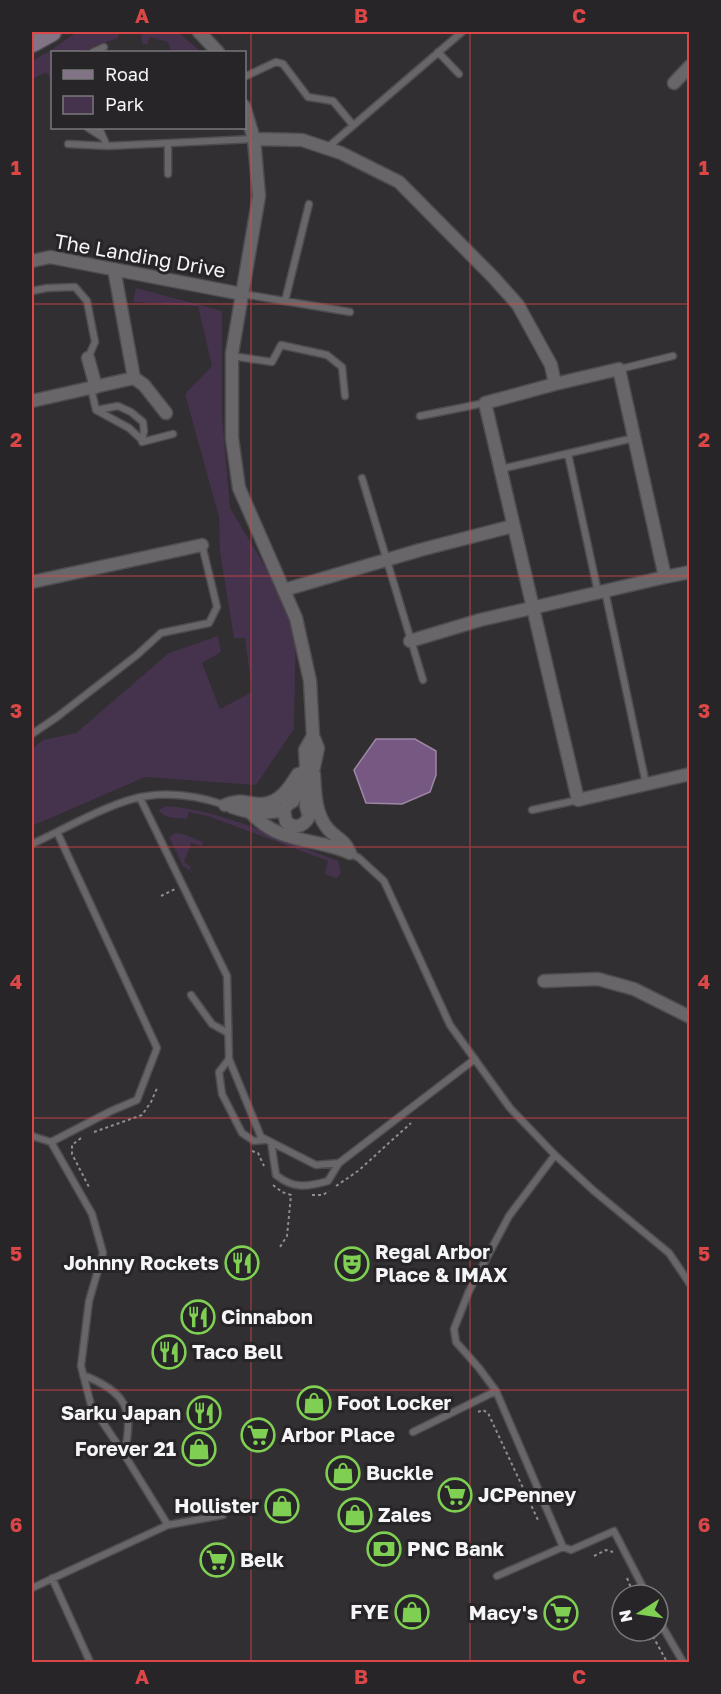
<svg xmlns="http://www.w3.org/2000/svg" width="721" height="1694" font-family="'Golos Text',sans-serif">
<style>
.green{fill:#45324d}
.water{fill:#765882;stroke:#9c87a5;stroke-width:1.5}
.lines{fill:none;stroke-linecap:round;stroke-linejoin:round}
.lane-casing{stroke:#4e4c4f;stroke-width:9}
.street-casing{stroke:#4e4c4f;stroke-width:15}
.secondary-casing{stroke:#4e4c4f;stroke-width:21}
.path{stroke:#8e8d8f;stroke-width:2;stroke-dasharray:3 3;stroke-linecap:butt}
.lane{stroke:#686669;stroke-width:6}
.street{stroke:#686669;stroke-width:12}
.secondary{stroke:#827387;stroke-width:18}
.grid{fill:none;stroke:#db4747;stroke-width:1.5;stroke-opacity:0.55}
.labels{text-anchor:middle;stroke-width:6;stroke-linejoin:round;paint-order:stroke}
.street-label{font-size:20px;fill:#f5f4f6;stroke:#272528}
.poi-label{font-size:20px;font-weight:bold;fill:#f5f4f6;stroke:#272528;text-anchor:start}
.neatline{fill:none;stroke:#db4747;stroke-width:2}
.grid-label{font-size:20px;text-anchor:middle;font-weight:bold;fill:#db4747}
</style>
<rect width="100%" height="100%" fill="#312f32"/>
<path class="green" d="M77 32H119L118 38 94 46 84 52H52V84L48 74 44 73 32 79V61L48 52Z
M141 32H178L201 52H171L168 42 150 37 147 44H142Z
M136 288 222 311V416L230 508 296 618 294 729 256 785 145 777 32 826V749L43 740 76 733 169 653 218 636 221 652 202 663 220 709 252 692 245 638H234L220 552 219 517 185 394 212 366 198 306 133 302Z
M166 806C224 810 284 841 338 861L341 873 339 876 336 878 325 874 328 861 208 816 189 812 187 819C177 818 163 819 159 810Z
M175 833 183 834 203 842 202 846 191 843 184 862 190 866 191 871 183 866 169 837Z"/>
<path class="water" d="M376 739H415L436 751V775L430 792 402 804 366 803 354 770Z"/>
<g class="lines">
<g class="lane-casing">
<path id="lane" d="M93 52 104 47
M438 52 459 74
M244 77 276 62 283 64 308 97 333 101 353 125
M88 128 102 137
M99 128 107 146
M168 143V174
M68 144 107 146 253 139
M327 148 462 32
M32 291 47 288 75 287 87 301 95 342 88 358
M243 294 350 312
M285 301 309 204
M232 356 272 362 281 345 327 355 342 367 345 396
M620 369 673 356
M91 388 96 410
M118 406 131 412 143 422 144 431 142 440 129 428 96 410Z
M420 416 485 403
M142 442 173 434
M568 454 598 592
M501 469 634 438
M362 478 423 680
M605 591 646 784
M32 734 57 717 137 655 161 633 209 623 217 607 202 545
M140 798 227 976 229 1059 261 1137 316 1165 339 1163
M532 810 578 800
M32 844C63 830 114 800 147 796 173 792 201 797 225 805
M350 853 359 858 384 881 450 1025 510 1108 555 1155 594 1191 669 1253 690 1284
M191 995 212 1024 228 1033
M229 1059 219 1072 222 1094 242 1133 254 1141 264 1140
M32 1136 51 1142
M271 1142 276 1175C293 1189 307 1187 328 1181L339 1163 475 1059
M555 1155 509 1216 469 1291 454 1329 456 1342 479 1368 496 1391 563 1547 571 1550 614 1531 647 1595
M83 1375C126 1392 135 1409 124 1454
M413 1432 496 1391
M168 1525 223 1515
M497 1576 563 1547
M52 1578 90 1662
M32 1588 168 1525 124 1454 91 1405 81 1366 89 1301 103 1253 92 1214 51 1142 111 1111 137 1100 157 1048 57 832
M658 1619 683 1662"/>
</g>
<g class="street-casing">
<path id="street" d="M199 32 218 52
M674 83 690 66
M244 106 254 139 259 196 232 353V438L239 488 296 618 310 681 313 736 318 748 314 767 307 785 306 806 309 817C303 827 295 829 286 822L284 810 288 804 293 801 297 794 306 766 305 750 313 736
M254 139 302 140 341 153 399 182 493 277 518 305 551 365 555 384
M32 261 50 257 242 294
M114 269 134 378
M88 358 96 387
M32 401 134 378 144 385 166 413
M690 572 665 577 619 369 555 384 485 403 578 800 690 774
M32 582 202 545
M284 590 420 550 513 526
M410 641 480 620 665 577
M314 774C315 792 315 814 328 829 337 839 344 839 350 853
M225 805C241 798 246 804 262 804 280 803 290 787 298 774
M232 807C252 814 262 814 284 810
M251 813C281 845 314 837 350 853
M544 981 598 979 634 989 690 1017"/>
</g>
<g class="secondary-casing">
<path id="secondary" d="M32 43 52 32"/>
</g>
<path class="path" d="M161 896 175 889
M94 1132 142 1115 151 1102 158 1086
M81 1138 72 1145V1154L89 1187
M252 1151 258 1153 264 1166
M273 1185 282 1192 291 1195 287 1236 280 1247
M336 1186 358 1171 411 1123
M312 1195H323L329 1191
M478 1412 483 1410 488 1413 538 1520
M594 1556 606 1550 613 1552
M627 1578 634 1595
M650 1631 667 1662"/>
<use href="#lane" class="lane"/>
<use href="#street" class="street"/>
<use href="#secondary" class="secondary"/>
</g>
<path class="grid" d="M251 32V1662M470 32V1662M32 304H690M32 576H690M32 847H690M32 1118H690M32 1390H690"/>
<defs>
<g id="restaurant-ring" transform="scale(1.725)"><circle r="9.5" fill="#272528" stroke="#7fd052" stroke-width="1.5"/><path d="M-5-6h1v4h1v-4h1v4h1v-4h1v5L-1.5 .5V6h-2V.5L-5-1ZM5-6V6H3V1.5H1.5Q1.5-4 5-6Z" fill="#7fd052"/></g>
<g id="theatre-ring" transform="scale(1.725)"><circle r="9.5" fill="#272528" stroke="#7fd052" stroke-width="1.5"/><path d="M-5-5.5Q0-4 5-5.5V0Q5 5 0 6Q-5 5-5 0ZM-3.3-2.5H-1v1.5H-3.3ZM1-2.5H3.3v1.5H1ZM-2.8 1Q0 5.5 2.8 1Z" fill="#7fd052"/></g>
<g id="shop-ring" transform="scale(1.725)"><circle r="9.5" fill="#272528" stroke="#7fd052" stroke-width="1.5"/><path d="M-5-2.5h2.3a2.7 3.5 0 0 1 5.4 0H5L5.5 6h-11ZM-1.5-2.5h3a1.5 2.3 0 0 0-3 0Z" fill="#7fd052"/></g>
<g id="supermarket-ring" transform="scale(1.725)"><circle r="9.5" fill="#272528" stroke="#7fd052" stroke-width="1.5"/><path d="M-6-5.5h2.5l.6 2H6L4.5 2H-2.5L-4.4-4H-6ZM-1.5 3.2a1.3 1.3 0 1 0 .1 0ZM3 3.2a1.3 1.3 0 1 0 .1 0Z" fill="#7fd052"/></g>
<g id="bank-ring" transform="scale(1.725)"><circle r="9.5" fill="#272528" stroke="#7fd052" stroke-width="1.5"/><path d="M-6-4H6V4H-6ZM0-2.3a2.3 2.3 0 1 0 0 4.6a2.3 2.3 0 1 0 0-4.6Z" fill="#7fd052"/></g>
</defs>
<g fill-rule="evenodd">
<use href="#restaurant-ring" x="242" y="1263"/>
<use href="#theatre-ring" x="352" y="1264"/>
<use href="#restaurant-ring" x="198" y="1317"/>
<use href="#restaurant-ring" x="169" y="1352"/>
<use href="#shop-ring" x="314" y="1403"/>
<use href="#restaurant-ring" x="204" y="1413"/>
<use href="#supermarket-ring" x="258" y="1435"/>
<use href="#shop-ring" x="199" y="1449"/>
<use href="#shop-ring" x="343" y="1473"/>
<use href="#supermarket-ring" x="455" y="1495"/>
<use href="#shop-ring" x="282" y="1506"/>
<use href="#shop-ring" x="355" y="1515"/>
<use href="#bank-ring" x="384" y="1549"/>
<use href="#supermarket-ring" x="217" y="1560"/>
<use href="#shop-ring" x="412" y="1612"/>
<use href="#supermarket-ring" x="561" y="1613"/>
</g>
<g class="labels">
<g class="street-label">
<text transform="translate(140 256) rotate(10)" y="7">The Landing Drive</text>
</g>
<g class="poi-label">
<text x="375" y="1259">Regal Arbor<tspan x="375" dy="23">Place &amp; IMAX</tspan></text>
<text x="219" y="1270" text-anchor="end">Johnny Rockets</text>
<text x="221" y="1324">Cinnabon</text>
<text x="192" y="1359">Taco Bell</text>
<text x="337" y="1410">Foot Locker</text>
<text x="181" y="1420" text-anchor="end">Sarku Japan</text>
<text x="281" y="1442">Arbor Place</text>
<text x="176" y="1456" text-anchor="end">Forever 21</text>
<text x="366" y="1480">Buckle</text>
<text x="478" y="1502">JCPenney</text>
<text x="259" y="1513" text-anchor="end">Hollister</text>
<text x="378" y="1522">Zales</text>
<text x="407" y="1556">PNC Bank</text>
<text x="240" y="1567">Belk</text>
<text x="389" y="1619" text-anchor="end">FYE</text>
<text x="538" y="1620" text-anchor="end">Macy's</text>
</g>
</g>
<rect width="721" height="1694" fill="none" stroke="#272528" stroke-width="66"/>
<rect x="51" y="51" width="195" height="78" fill="#272528" stroke="#79787a" stroke-width="1.5"/>
<rect x="63" y="70" width="30" height="9" fill="#827387" stroke="#79787a" stroke-width="1.5"/>
<text x="105" y="81" font-size="18" fill="#f5f4f6">Road</text>
<rect x="63" y="96" width="30" height="18" fill="#45324d" stroke="#79787a" stroke-width="1.5"/>
<text x="105" y="111" font-size="18" fill="#f5f4f6">Park</text>
<g transform="translate(640 1613) rotate(258)"><circle r="28" fill="#272528" stroke="#79787a" stroke-width="1.5"/>
<path d="M0-4.5L10 22L0 15L-10 22Z" fill="#7fd052"/>
<text y="-9" font-size="16" font-weight="bold" text-anchor="middle" fill="#f5f4f6">N</text>
</g>
<rect x="33" y="33" width="655" height="1628" class="neatline"/>
<g class="grid-label">
<text x="142" y="23">A</text>
<text x="361" y="23">B</text>
<text x="579" y="23">C</text>
<text x="16" y="175">1</text>
<text x="704" y="175">1</text>
<text x="16" y="447">2</text>
<text x="704" y="447">2</text>
<text x="16" y="718">3</text>
<text x="704" y="718">3</text>
<text x="16" y="989">4</text>
<text x="704" y="989">4</text>
<text x="16" y="1261">5</text>
<text x="704" y="1261">5</text>
<text x="16" y="1532">6</text>
<text x="704" y="1532">6</text>
<text x="142" y="1684">A</text>
<text x="361" y="1684">B</text>
<text x="579" y="1684">C</text>
</g>
</svg>
